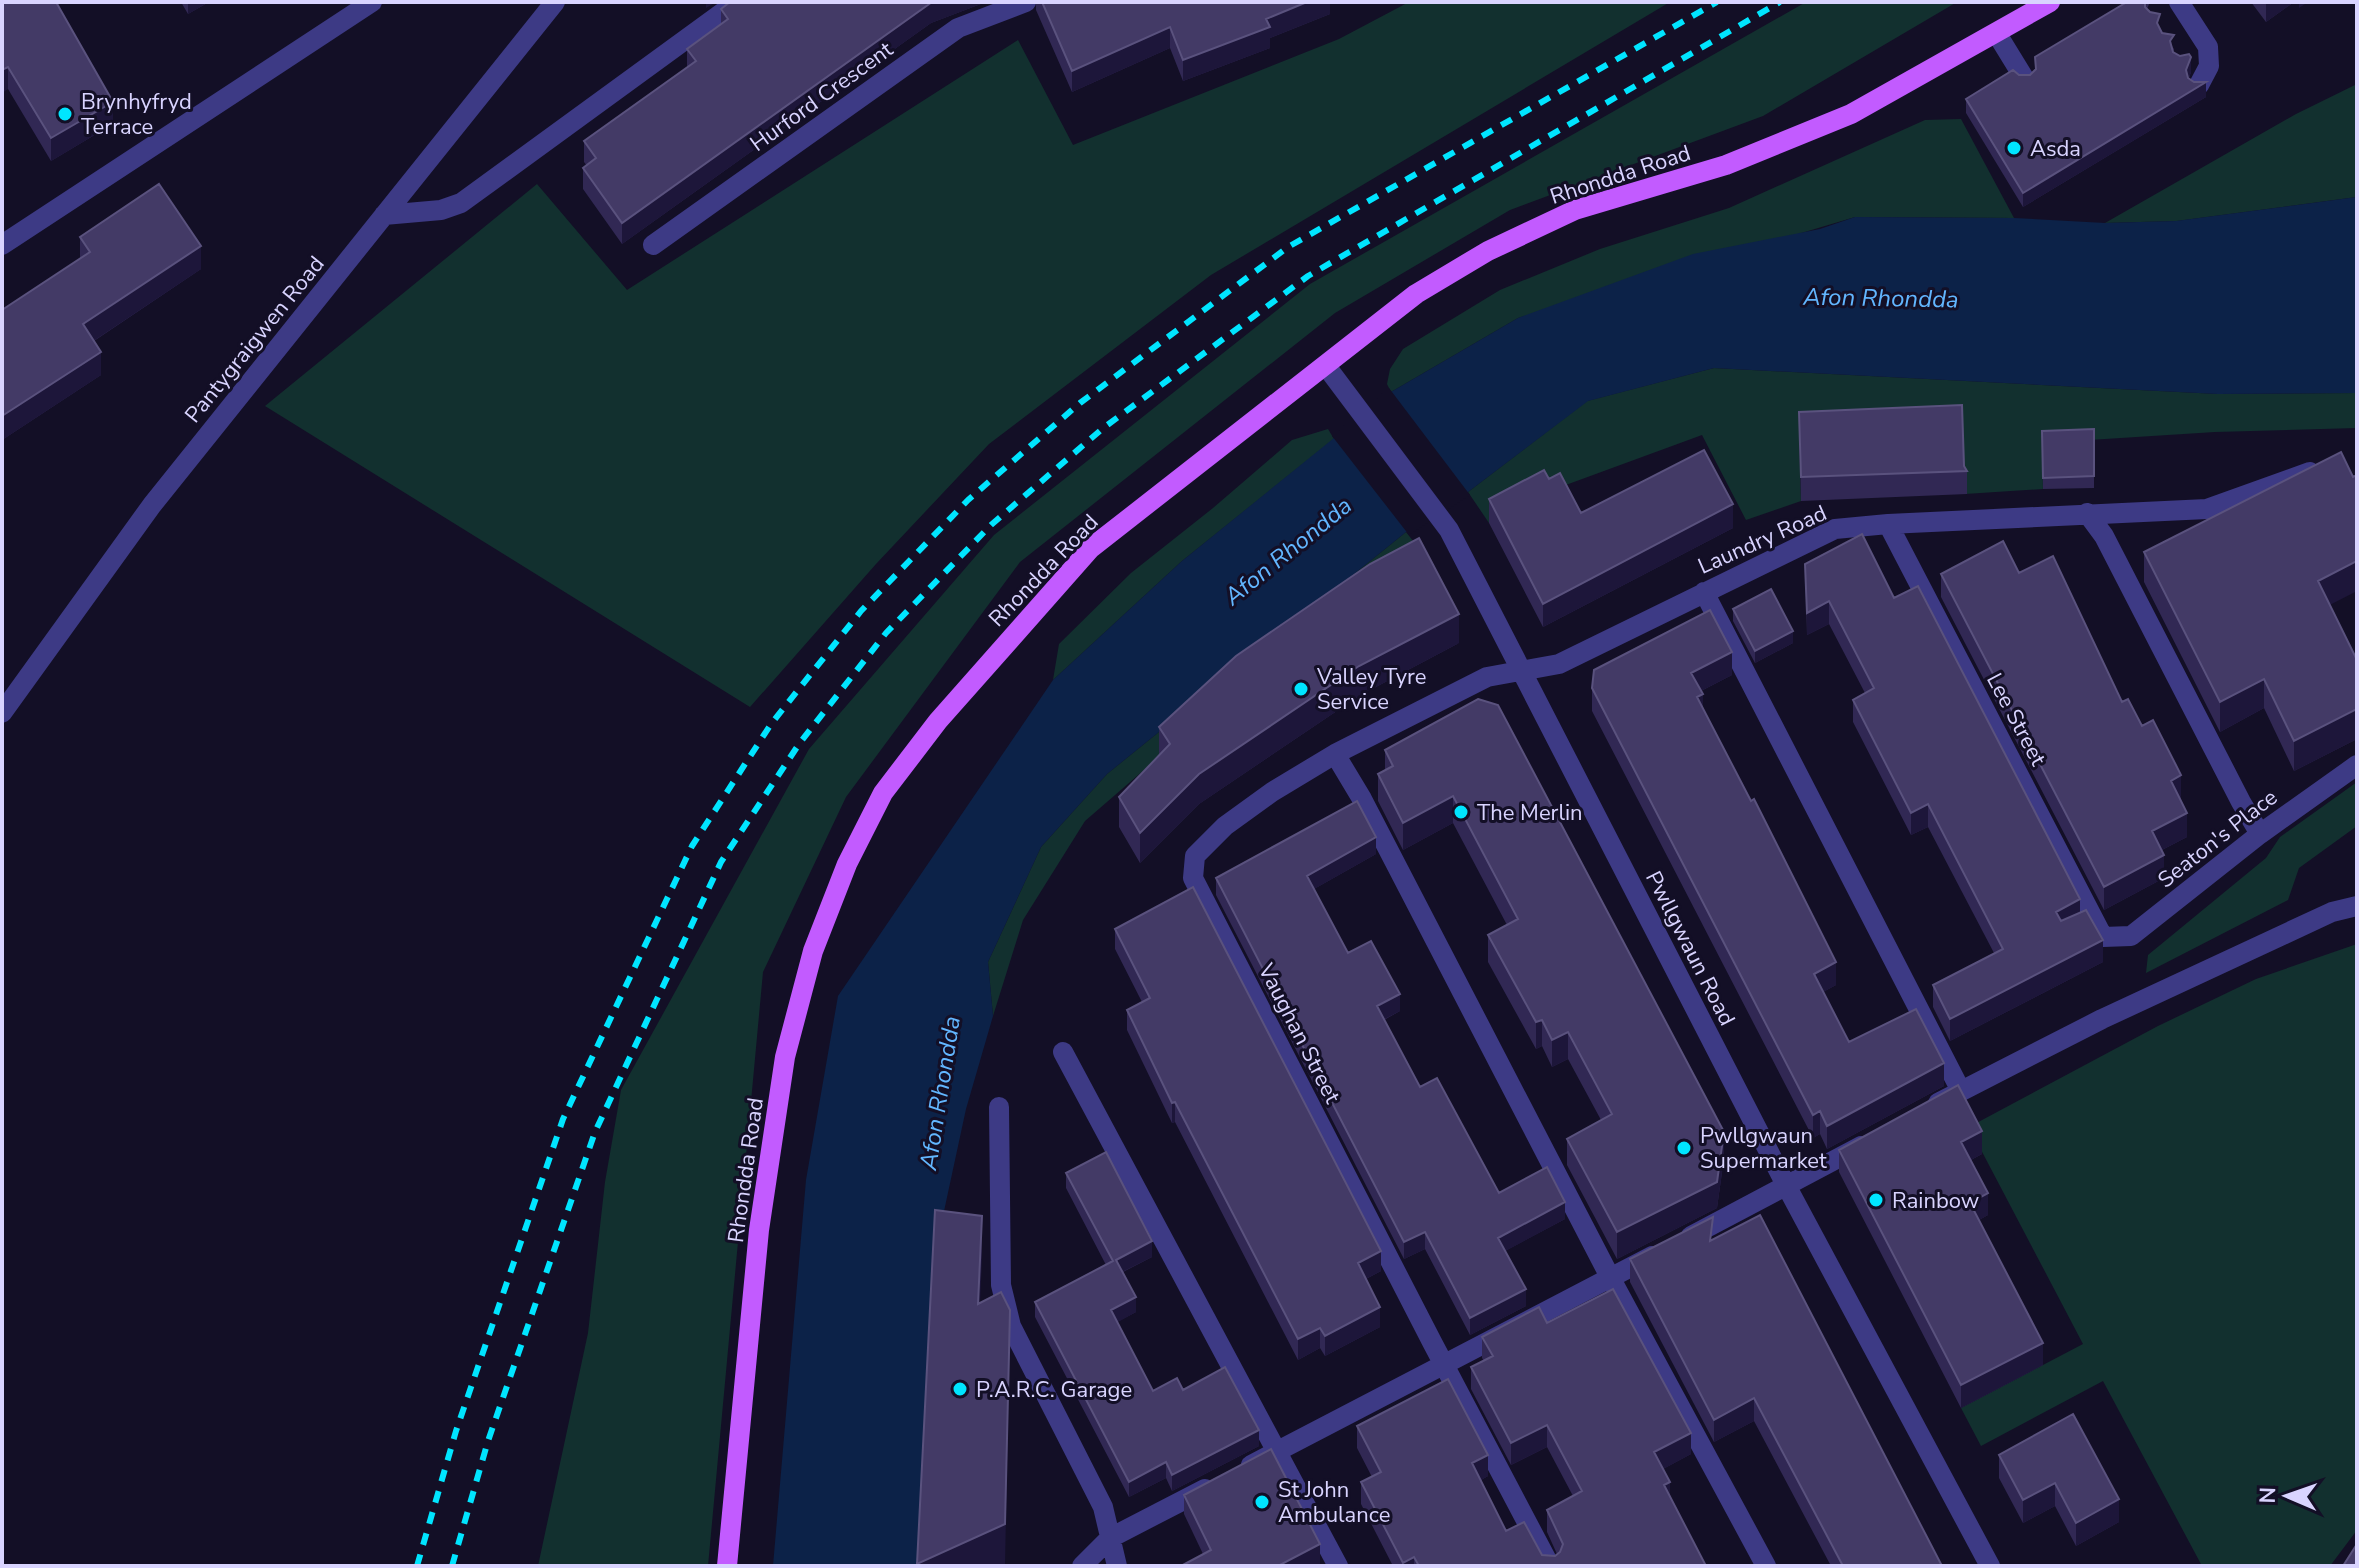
<svg xmlns="http://www.w3.org/2000/svg" width="2359" height="1568" font-family="'Nunito Sans',sans-serif">
<style>
.green{fill:#12302f}
.water{fill:#0c2248}
.pier{fill:#130f26}
.lines{fill:none;stroke-linecap:round;stroke-linejoin:round}
.minor{stroke:#3d3a85;stroke-width:20}
.major{stroke:#c25bff;stroke-width:20}
.rail{stroke:#00e5ff;stroke-width:6;stroke-dasharray:12 10;stroke-linecap:butt}
.wall{fill:#312854}
.shaded-wall{fill:#1d163a}
.building{fill:#433a66;stroke:#5a527e;stroke-width:2}
.poi-dot{fill:#00e5ff;stroke:#130f26;stroke-width:3}
.labels{text-anchor:middle;stroke-width:6;stroke-linejoin:round;paint-order:stroke}
.street-label{font-size:22px;fill:#d9d4ff;stroke:#130f26}
.poi-label{font-size:22px;fill:#d9d4ff;stroke:#130f26;text-anchor:start}
.water-label{font-size:24px;font-style:italic;fill:#62b6ff;stroke:#130f26}
</style>
<rect width="100%" height="100%" fill="#130f26"/>
<path class="green" d="M1409 2H1670L1211 275 989 444 876 564 750 707 265 406 537 184 627 290 1018 40 1073 145 1339 39Z
M1806 2H1957L1763 116 1510 210 1335 313 1020 562 846 797 763 972 708 1566H538L588 1333 605 1182 621 1090 809 749 994 535 1310 284Z
M2357 84V197L2177 221 2105 223 2296 114Z
M1961 119 2014 218 1855 217 1518 318 1391 392 1387 384 1390 369 1403 349 1500 290 1600 249 1729 208 1925 120Z
M1714 368 2218 394 2357 393V428L2215 432 2042 443 2043 489 1965 494 1799 436 1801 501 1746 520 1702 435 1544 493 1489 523 1468 492 1587 401Z
M1328 429 1334 439 1182 561 1053 680 1059 644 1131 573 1213 508 1292 440Z
M1406 532 1421 551 1159 757 1085 821 1023 920 993 1016 988 962 1041 847 1107 774Z
M2357 782V826L2299 868 2288 900 2146 973 2148 955 2266 858 2280 837Z
M2357 944V1530L2330 1566H2202L2103 1381 1981 1446 1961 1408 2083 1344 1969 1127 2158 1026 2256 979Z"/>
<path class="water" d="M2357 197V393L2218 394 1714 368 1588 401 1468 492 1406 532 1107 774 1041 847 988 962 993 1016 966 1109 935 1253 919 1566H773L806 1180 838 996 1053 680 1182 561 1391 392 1518 318 1693 254 1820 229 1855 217 2014 218 2105 223 2176 221Z"/>
<path class="pier" d="M1389 388 1470 495 1409 535 1332 436Z"/>
<g class="lines">
<path class="minor" d="M2179 2 2208 47 2209 66 2199 85
M1997 34 2024 78
M384 215 441 210 461 203 737 2
M2 245 372 2
M653 245 958 28 1026 2
M1326 366 1449 530 1787 1187 1990 1566
M2087 513 2104 536 2241 802 2260 834
M1888 524 2103 937 2131 936 2260 834 2357 765
M1704 592 1961 1091
M2 713 152 505 555 2
M1335 754 1362 799 1610 1277 1766 1566
M1063 1052 1338 1566
M1938 1103 2102 1019 2332 912 2357 906
M999 1107 1001 1285 1011 1326 1103 1507 1117 1566
M1691 1236 1861 1146
M1251 1465 1652 1256
M1082 1566 1110 1538 1205 1489
M1550 1566 1432 1342 1193 878 1195 856 1225 826 1272 792 1335 754 1487 677 1559 664 1835 529 1888 524 2207 509 2310 472"/>
<path class="major" d="M727 1566 759 1230 785 1057 813 951 847 864 883 793 938 721 1091 548 1416 294 1488 251 1575 210 1726 165 1851 114 2050 2"/>
<path class="rail" d="M417 1566 456 1431 563 1119 692 846 771 724 861 611 968 500 1080 403 1288 247 1717 2
M452 1566 488 1441 595 1132 721 862 799 744 886 633 991 525 1102 429 1308 276 1780 2"/>
</g>
<path class="wall" d="M2 2H62L57 5 113 124 51 161 8 89Z
M181 2H209L188 14Z
M730 2H986L931 23 622 244 583 189V168L587 166 584 162V141L687 68V49L721 24V9Z
M1036 2H1330V14L1270 38V48L1183 81 1170 48 1072 92 1036 10Z
M2150 2 2147 9 2174 49 2173 52 2191 72 2189 78 2206 97 2023 207 1966 113V99L2019 75H2030Z
M2251 2H2294L2266 22Z
M80 237 201 269 94 341 101 375 2 440 80 259Z
M1799 412 1964 466 1967 471V494L1801 501Z
M2094 429V488L2043 489 2042 431Z
M2353 477 2330 605 2357 660V739L2294 771 2264 708 2220 732 2144 582V552Z
M1549 479 1581 513 1733 528 1543 627 1489 523V499Z
M1805 564 1894 598 2080 912 2103 962 1950 1041 1933 1007V985L1994 953 1928 827 1911 835 1853 722V700L1865 693 1829 624 1807 635Z
M2019 573 2122 702 2181 798 2180 799 2187 837 2162 850 2164 878 2104 910 1941 597V574Z
M1733 609 1793 643 1755 663 1733 621Z
M1459 643 1359 696 1199 804 1140 863 1119 827V797L1159 756V727Z
M1732 675 1701 691 1703 708 1836 985 1823 992 1849 1042 1944 1086 1827 1149 1820 1134 1813 1138 1592 711V688Z
M1478 699 1724 1158 1717 1208 1617 1259 1567 1165V1139L1601 1120 1568 1059 1552 1067 1542 1046 1536 1049 1488 962V935L1507 925 1453 823 1403 850 1378 801V774L1385 770V750Z
M1376 854 1314 889 1348 953 1400 1011 1384 1020 1420 1087 1499 1193 1565 1219 1505 1251 1526 1306 1470 1335 1425 1249 1404 1259 1216 895V878Z
M1115 929 1381 1271 1366 1279 1380 1327 1325 1356 1320 1348 1298 1360 1175 1122 1172 1123 1127 1030V1010L1142 1002 1115 949Z
M1839 1150 1982 1154 1971 1160 1988 1215 1979 1220 2043 1365 1961 1408 1839 1172Z
M1066 1173 1152 1257 1123 1272 1136 1312 1117 1322 1153 1391 1183 1390 1259 1446 1172 1491 1166 1478 1129 1497 1035 1317V1302L1106 1265 1066 1188Z
M1713 1239 1942 1566H1831L1754 1421 1714 1442 1630 1282V1259Z
M1547 1323 1691 1454 1663 1469 1670 1498 1706 1566H1393L1361 1504V1482L1372 1477 1357 1448V1426L1488 1476 1481 1480 1506 1531 1542 1555 1555 1556 1557 1554 1547 1532V1510L1573 1496 1547 1447 1511 1465 1471 1389V1367L1484 1361 1482 1358V1337Z
M2073 1414 2119 1522 2076 1546 2055 1506 2023 1523 1999 1478V1455Z
M1184 1495 1320 1564 1316 1566H1181L1203 1554 1184 1514Z"/>
<path class="shaded-wall" d="M188 2H209L188 14Z
M706 2H716L706 8Z
M931 2H986L931 23 622 244V223Z
M1307 2H1330V14L1270 38V48L1183 81V60L1266 19Z
M2266 2H2294L2266 22Z
M2299 2H2308L2299 8Z
M1170 27V48L1072 92V71Z
M2191 57V72L2186 85V70Z
M8 67V89L2 93V70Z
M2206 82V97L2023 207V193Z
M113 102V124L51 161V138Z
M201 246V269L83 348V324Z
M101 352V375L2 440V416Z
M1733 504V528L1543 627V604Z
M2357 561V591L2318 611V581Z
M1829 601V624L1807 635V613Z
M1459 614V643L1359 696 1199 804 1140 863V833L1199 774 1359 666Z
M1793 631V643L1755 663V651Z
M1732 652V675L1691 696V673Z
M2264 679V708L2220 732V702Z
M1703 694V717L1697 697Z
M2357 709V739L2294 771V741Z
M2181 775V798L2171 804V781Z
M1453 796V823L1403 850V823Z
M1928 804V827L1911 835V813Z
M2187 813V837L2152 855V831Z
M1376 837V854L1307 893V876Z
M2164 855V878L2104 910V887Z
M2080 899V922L2056 934V912Z
M2103 940V962L1950 1041V1019Z
M1836 962V985L1814 997V974Z
M1400 994V1011L1377 1023V1006Z
M1542 1020V1046L1536 1049V1022Z
M1568 1032V1059L1552 1067V1040Z
M1944 1063V1086L1827 1149V1126Z
M1175 1102V1122L1172 1123V1103Z
M1820 1111V1134L1813 1138V1115Z
M1982 1131V1154L1961 1165V1142Z
M1724 1132V1158L1717 1208 1617 1259V1232Z
M1988 1193V1215L1970 1225V1203Z
M1565 1202V1219L1498 1255V1238Z
M982 1216V1259L978 1347V1304Z
M1425 1232V1249L1404 1259V1242Z
M1152 1241V1257L1116 1275V1260Z
M1381 1251V1271L1358 1283V1263Z
M1526 1289V1306L1470 1335V1318Z
M1136 1297V1312L1111 1326V1310Z
M1380 1307V1327L1325 1356V1336Z
M1010 1310 1005 1566H917V1564Z
M1320 1328V1348L1298 1360V1339Z
M2043 1343V1365L1961 1408V1385Z
M1754 1398V1421L1714 1442V1420Z
M1547 1425V1447L1511 1465V1443Z
M1259 1430V1446L1172 1491V1475Z
M1691 1433V1454L1654 1474V1452Z
M1488 1455V1476L1472 1485V1463Z
M1166 1462V1478L1129 1497V1482Z
M1670 1482V1504L1664 1485Z
M2055 1483V1506L2023 1523V1500Z
M2119 1499V1522L2076 1546V1523Z
M1320 1544V1564L1316 1566H1278Z
M1414 1557V1566H1403V1563Z"/>
<path class="building" d="M2 2H56L113 102 51 138 8 67 2 70Z
M730 2H932L622 223 583 168 596 158 584 141 696 61 687 49 728 19 721 9Z
M1042 2H1307L1266 19 1270 27 1183 60 1170 27 1072 71Z
M2127 2H2145V7L2150 12 2160 14 2157 23 2162 33 2174 35 2170 41 2173 52 2180 56 2189 54 2191 57 2186 70 2188 78 2194 82H2206L2023 193 1966 99 2013 70 2019 75H2030L2036 69 2035 57Z
M159 184 201 246 83 324 101 352 2 416V310L90 252 80 237Z
M1962 405 1964 466 1967 471 1801 477 1799 412Z
M2094 429V476L2043 478 2042 431Z
M1704 450 1733 504 1543 604 1489 499 1544 470 1549 479 1560 473 1581 513Z
M2341 452 2353 477 2357 475V561L2318 581 2357 660V709L2294 741 2264 679 2220 702 2144 552Z
M1862 534 1894 598 1918 586 2080 899 2056 912 2061 921 2086 910 2103 940 1950 1019 1933 985 2003 949 1928 804 1911 813 1853 700 1874 688 1829 601 1807 613 1805 564Z
M1419 538 1459 614 1359 666 1199 774 1140 833 1119 797 1170 744 1159 727 1236 656 1370 564Z
M2003 541 2019 573 2053 556 2122 702 2128 699 2142 726 2153 720 2181 775 2171 781 2187 813 2152 831 2164 855 2104 887 1941 574Z
M1771 589 1793 631 1755 651 1733 609Z
M1710 610 1732 652 1691 673 1703 694 1697 697 1751 801 1754 799 1836 962 1814 974 1831 1007 1849 1042 1916 1009 1944 1063 1827 1126 1820 1111 1813 1115 1592 688 1594 670Z
M1478 699 1498 705 1724 1132 1717 1182 1617 1232 1567 1139 1612 1114 1568 1032 1552 1040 1542 1020 1536 1022 1488 935 1518 919 1453 796 1403 823 1378 774 1393 766 1385 750Z
M1357 801 1376 837 1307 876 1348 953 1371 941 1400 994 1377 1006 1420 1087 1437 1078 1499 1193 1547 1167 1565 1202 1498 1238 1526 1289 1470 1318 1425 1232 1404 1242 1216 878Z
M1193 887 1381 1251 1358 1263 1380 1307 1325 1336 1320 1328 1298 1339 1175 1102 1172 1103 1127 1010 1150 998 1115 929Z
M1958 1085 1982 1131 1961 1142 1988 1193 1970 1203 2043 1343 1961 1385 1839 1150Z
M1106 1152 1152 1241 1116 1260 1136 1297 1111 1310 1153 1391 1177 1378 1183 1390 1225 1367 1259 1430 1172 1475 1166 1462 1129 1482 1035 1302 1113 1261 1066 1173Z
M935 1210 982 1216 978 1304 1001 1292 1010 1310 1005 1524 917 1564Z
M1760 1215 1942 1566H1843L1754 1398 1714 1420 1630 1259 1713 1217 1710 1241Z
M1613 1289 1691 1433 1654 1452 1670 1482 1664 1485 1706 1566H1419L1414 1557 1403 1563 1361 1482 1381 1472 1357 1426 1448 1379 1488 1455 1472 1463 1506 1531 1524 1522 1542 1555 1555 1556 1560 1552 1563 1544 1547 1510 1582 1491 1547 1425 1511 1443 1471 1367 1493 1356 1482 1337 1539 1307 1547 1323Z
M2073 1414 2119 1499 2076 1523 2055 1483 2023 1500 1999 1455Z
M1271 1449 1320 1544 1278 1566H1181L1211 1550 1184 1495Z
M2357 1544V1566H2343Z"/>
<g class="poi-dot">
<circle cx="65" cy="114" r="8"/>
<circle cx="2014" cy="148" r="8"/>
<circle cx="1301" cy="689" r="8"/>
<circle cx="1461" cy="812" r="8"/>
<circle cx="1684" cy="1148" r="8"/>
<circle cx="1876" cy="1200" r="8"/>
<circle cx="960" cy="1389" r="8"/>
<circle cx="1262" cy="1502" r="8"/>
</g>
<g class="labels">
<g class="street-label">
<text transform="translate(821 96) rotate(-36)" y="8">Hurford Crescent</text>
<text transform="translate(1620 174) rotate(-18)" y="8">Rhondda Road</text>
<text transform="translate(254 339) rotate(-51)" y="8">Pantygraigwen Road</text>
<text transform="translate(1762 539) rotate(-24)" y="8">Laundry Road</text>
<text transform="translate(1043 570) rotate(-46)" y="8">Rhondda Road</text>
<text transform="translate(2017 719) rotate(62)" y="8">Lee Street</text>
<text transform="translate(2217 838) rotate(-38)" y="8">Seaton's Place</text>
<text transform="translate(1691 948) rotate(63)" y="8">Pwllgwaun Road</text>
<text transform="translate(1300 1033) rotate(63)" y="8">Vaughan Street</text>
<text transform="translate(745 1170) rotate(-82)" y="8">Rhondda Road</text>
</g>
<g class="poi-label">
<text x="81" y="109">Brynhyfryd<tspan x="81" dy="25">Terrace</tspan></text>
<text x="2030" y="156">Asda</text>
<text x="1317" y="684">Valley Tyre<tspan x="1317" dy="25">Service</tspan></text>
<text x="1477" y="820">The Merlin</text>
<text x="1700" y="1143">Pwllgwaun<tspan x="1700" dy="25">Supermarket</tspan></text>
<text x="1892" y="1208">Rainbow</text>
<text x="976" y="1397">P.A.R.C. Garage</text>
<text x="1278" y="1497">St John<tspan x="1278" dy="25">Ambulance</tspan></text>
</g>
<g class="water-label">
<text transform="translate(1881 298) rotate(1)" y="8">Afon Rhondda</text>
<text transform="translate(1288 551) rotate(-39)" y="8">Afon Rhondda</text>
<text transform="translate(940 1093) rotate(-81)" y="8">Afon Rhondda</text>
</g>
</g>
<rect width="2359" height="1568" fill="none" stroke="#d9d4ff" stroke-width="8"/>
<g transform="translate(2287 1496) rotate(272)" stroke="#130f26" stroke-width="6" paint-order="stroke">
<path d="M0-6L14 30L0 20L-14 30Z" fill="#d9d4ff"/>
<text y="-12" font-size="22" font-weight="bold" text-anchor="middle" fill="#d9d4ff">N</text>
</g>
</svg>
